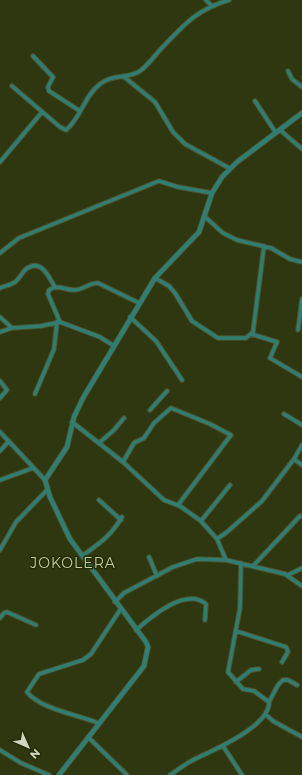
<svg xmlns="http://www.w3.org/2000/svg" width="302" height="775" font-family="Montserrat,sans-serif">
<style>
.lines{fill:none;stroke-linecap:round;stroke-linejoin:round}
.minor-casing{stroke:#4b5430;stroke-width:5.5}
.tertiary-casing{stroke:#4b5430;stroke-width:6}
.minor{stroke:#327d71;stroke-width:3.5}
.tertiary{stroke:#327d71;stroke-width:4.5}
.labels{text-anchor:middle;stroke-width:3;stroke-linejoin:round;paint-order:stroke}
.quarter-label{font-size:14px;letter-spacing:1px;fill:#c2cea2;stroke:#242d05}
</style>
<rect width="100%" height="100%" fill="#2e3710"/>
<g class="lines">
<g class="minor-casing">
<path id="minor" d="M206 0 211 5
M33 56 53 77 48 87 49 91 80 111
M288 71 292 79 302 87
M123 76 155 102 173 132 185 144 229 168
M12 86 60 127 66 130C81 118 84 96 100 84 112 74 128 79 140 71 147 66 153 58 159 51 183 26 195 10 229 0
M255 101 276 133
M280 130 302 149
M0 162 42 112
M204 216 223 233 237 240 271 248 290 259 302 262
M0 253 19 238 159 181 178 187 212 193
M155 278 169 286 175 293 192 321 218 338H246L253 332 264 246
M0 288C4 286 11 285 15 282 19 279 22 273 25 270 41 257 48 276 55 287
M0 317 12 328
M130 317 156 341 182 380
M60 322 48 294 49 290C58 284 64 290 74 290 83 290 89 283 98 283L139 303
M298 330 302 299
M0 332 12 328 41 326 60 322 100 337 114 346
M251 334 277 342 270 358 302 377
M0 381 7 390 0 398
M35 394 54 349 57 322
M150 410 167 391
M284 414 302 425
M72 422 123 462 164 500 180 506 201 521 217 539 226 560 285 574 302 586
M0 432 45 480
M99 443 114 430 124 418
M0 451 9 441
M294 459 302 445
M123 462 134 443 144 438 154 423 171 408 210 424 231 435 178 505
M0 480 33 468
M99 500 121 520
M201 521 230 485
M217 539 227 532 262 501 294 459 302 465
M0 550 16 522 47 490
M82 556C100 543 110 537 122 517
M149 557 157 576
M253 566 300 516
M288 575 302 568
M115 602 124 593 173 567 197 559 226 560
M0 618 4 613 7 612 36 625
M136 630C152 616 186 587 206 604L205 620
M236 631 286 647 288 652 282 662
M236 682 251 670 259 669
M269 702 278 685 283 680H288L297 685
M265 714 273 721 302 737
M98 723C79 715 40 709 27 692L39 674 83 660 91 654 120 610
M88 737 127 775
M223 746 242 775
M0 750 21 763 49 775
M170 775C178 770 185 764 193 760 211 751 270 727 269 702L254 691 243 689 228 672 240 608 241 563"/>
</g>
<g class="tertiary-casing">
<path id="tertiary" d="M59 775 144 666 148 647 146 642 70 539 50 497 45 480 67 447 74 417 83 398 155 278 199 232 212 193 222 177 237 162 302 113"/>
</g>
<use href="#minor" class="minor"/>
<use href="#tertiary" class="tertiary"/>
</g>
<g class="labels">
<g class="quarter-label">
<text x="73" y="568">JOKOLERA</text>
</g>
</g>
<g transform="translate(28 747) rotate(135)" stroke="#242d05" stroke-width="3" paint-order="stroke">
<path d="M0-3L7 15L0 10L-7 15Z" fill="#cfd6c0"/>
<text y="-6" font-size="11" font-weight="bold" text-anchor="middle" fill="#cfd6c0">N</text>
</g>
</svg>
